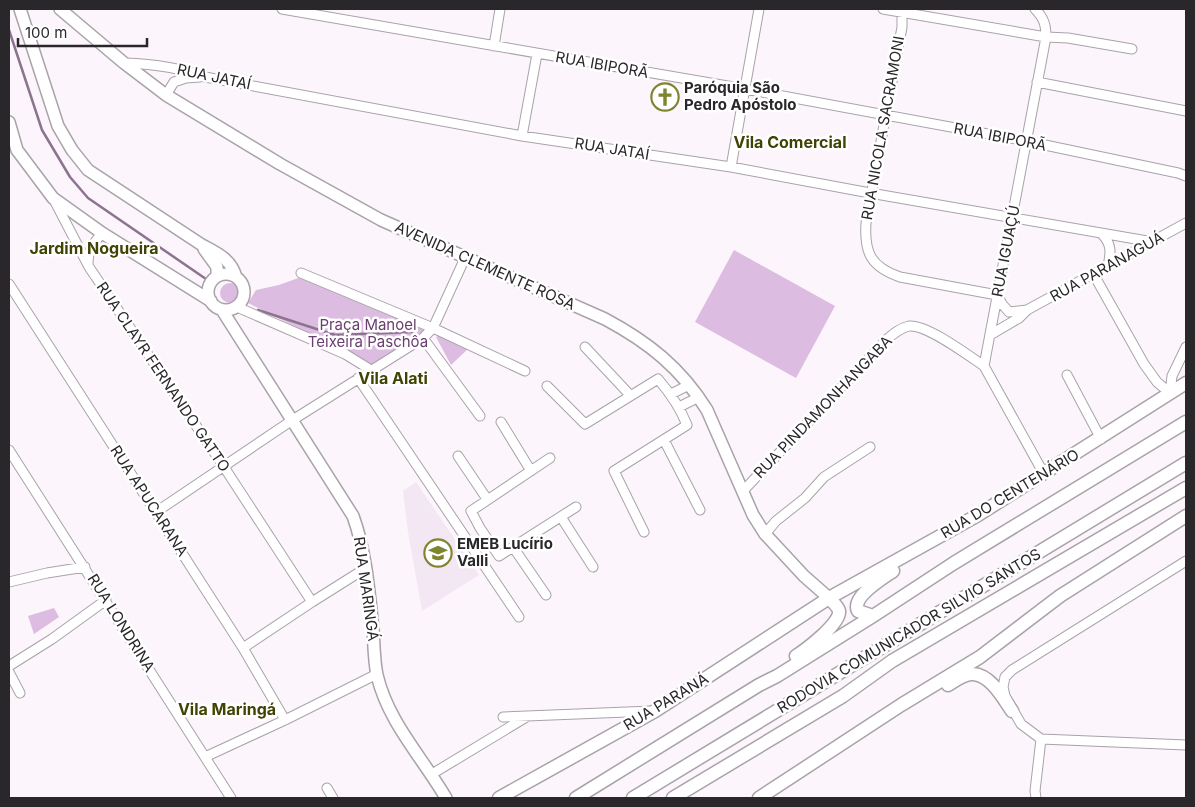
<svg xmlns="http://www.w3.org/2000/svg" width="1195" height="807" font-family="Inter,sans-serif">
<style>
.built{fill:#f3e7f4}
.green{fill:#ddbce2}
.lines{fill:none;stroke-linecap:round;stroke-linejoin:round}
.stream{stroke:#8d7390;stroke-width:2.5}
.minor-casing{stroke:#a9a3a9;stroke-width:11}
.major-casing{stroke:#a9a3a9;stroke-width:14}
.highway-casing{stroke:#a9a3a9;stroke-width:15}
.minor{stroke:#fff;stroke-width:9}
.major{stroke:#fff;stroke-width:11}
.highway{stroke:#fff;stroke-width:12}
.labels{text-anchor:middle;stroke-width:5;stroke-linejoin:round;paint-order:stroke}
.street-label{font-size:15px;fill:#292729;stroke:#fff}
.poi-label{font-size:15px;font-weight:bold;fill:#292729;stroke:#fff;text-anchor:start}
.park-label{font-size:15px;fill:#6a3c70;stroke:#fff}
.neighbourhood-label{font-size:16px;font-weight:bold;fill:#404303;stroke:#fff}
</style>
<rect width="100%" height="100%" fill="#fcf5fc"/>
<path class="built" d="M416 482 479 575 422 611 408 532 403 491Z"/>
<path class="green" d="M734 250 835 306 796 378 695 322Z
M301 277 427 328 415 338 371 365 248 303 256 290 279 285Z
M220 293a10 10 0 1 1 20 0a10 10 0 1 1-20 0Z
M438 336H441L469 348 451 365 436 337Z
M54 608 59 617 34 634 28 616Z"/>
<g class="lines">
<path class="stream" d="M9 30 42 130 70 177 88 198 206 279
M258 310 335 335 413 332"/>
<g class="minor-casing">
<path id="minor" d="M282 9 745 89 1026 141 1178 173 1186 176
M883 9 1046 37 1068 38 1132 49
M900 9 902 12V27L866 223C864 253 871 267 900 277L997 295 1002 304 1009 312 1027 310
M1035 9C1044 18 1046 25 1046 37L984 366 1044 474
M494 46 500 9
M124 63C152 64 179 67 205 77L522 136 731 167 870 193 1153 242
M1037 82 1186 111
M166 95 174 82 186 78 200 77
M522 136 537 54
M731 167 759 9
M53 198 89 267 224 467 312 602
M1101 233C1112 244 1111 252 1108 266
M88 264C88 250 93 244 102 233
M301 273 433 328 525 371
M1094 275 1144 364 1157 382 1170 393 1172 376 1186 347
M9 284 243 648 285 720
M237 307 345 354 371 370
M990 335 1019 318 1027 310 1186 223
M423 338 480 416
M585 347 630 395
M1067 375 1101 439
M358 378 519 617
M547 386 585 424 658 379C670 393 680 407 687 425L614 471 644 532
M671 394 689 385
M679 407 699 397
M501 422 531 471
M664 440 700 510
M9 450 231 798
M458 456 487 499
M550 458 471 511 480 528 499 556 576 507
M743 491 886 340C893 334 900 328 909 326 927 324 969 356 984 366
M156 512 291 421 423 338 433 328 465 258
M561 517 593 567
M765 534 776 521 805 498 824 477 870 447
M513 547 546 595
M1186 561 1012 670 1005 677 1003 687 1005 696 1021 724 1041 739 1186 745
M9 582 47 573 85 567
M243 648 312 602 366 568
M9 666 52 639 106 600
M9 672 20 693
M503 717 652 711
M205 757 285 720 377 674
M432 774 528 716
M327 788 333 798
M1036 798 1035 791 1041 739"/>
</g>
<g class="major-casing">
<path id="major" d="M20 9 58 126 72 150 88 170 202 245C217 253 231 259 236 277
M60 9 124 63 166 95 280 164 381 220 605 319C648 342 681 368 707 410L753 515 765 534 804 576 829 598
M9 122 17 150 53 198 102 233 211 301
M204 249 217 267V276
M208 292a18 18 0 1 1 36 0a18 18 0 1 1-36 0Z
M222 310 353 516C366 552 369 591 373 629 374 644 374 661 377 675 388 722 422 757 446 798"/>
</g>
<g class="highway-casing">
<path id="highway" d="M873 616 858 611C851 597 883 578 893 571
M796 656C807 649 841 623 839 611 838 606 832 602 829 598
M948 685C955 681 964 673 973 674 991 675 1003 698 1012 711
M499 798 655 711 829 598 978 515 1186 383
M576 798 759 685 777 676 873 616 954 563 1186 422
M633 798 1186 463
M673 798 843 696 892 661 1186 488
M759 798 901 705 980 657 1060 596 1186 516"/>
</g>
<use href="#minor" class="minor"/>
<use href="#major" class="major"/>
<use href="#highway" class="highway"/>
</g>
<defs>
<g id="church-ring" transform="scale(1.4375)"><circle r="9.5" fill="#fff" stroke="#7f842f" stroke-width="1.5"/><path d="M-1.2-6h2.4v3.5h3.3v2.4h-3.3V6h-2.4V-.1h-3.3v-2.4h3.3Z" fill="#7f842f"/></g>
<g id="school-ring" transform="scale(1.4375)"><circle r="9.5" fill="#fff" stroke="#7f842f" stroke-width="1.5"/><path d="M0-5L7-2L0 1L-7-2ZM-4 1L0 2.5L4 1V4Q0 6-4 4Z" fill="#7f842f"/></g>
</defs>
<g fill-rule="evenodd">
<use href="#church-ring" x="665" y="97"/>
<use href="#school-ring" x="438" y="553"/>
</g>
<g class="labels">
<g class="street-label">
<text transform="translate(602 65) rotate(10)" y="5">RUA IBIPORÃ</text>
<text transform="translate(214 77) rotate(12)" y="5">RUA JATAÍ</text>
<text transform="translate(883 128) rotate(-80)" y="5">RUA NICOLA SACRAMONI</text>
<text transform="translate(1000 137) rotate(11)" y="5">RUA IBIPORÃ</text>
<text transform="translate(612 149) rotate(9)" y="5">RUA JATAÍ</text>
<text transform="translate(1006 251) rotate(-79)" y="5">RUA IGUAÇÚ</text>
<text transform="translate(485 266) rotate(24)" y="5">AVENIDA CLEMENTE ROSA</text>
<text transform="translate(1107 267) rotate(-29)" y="5">RUA PARANAGUÁ</text>
<text transform="translate(163 377) rotate(56)" y="5">RUA CLAYR FERNANDO GATTO</text>
<text transform="translate(823 407) rotate(-46)" y="5">RUA PINDAMONHANGABA</text>
<text transform="translate(1010 494) rotate(-31)" y="5">RUA DO CENTENÁRIO</text>
<text transform="translate(149 501) rotate(57)" y="5">RUA APUCARANA</text>
<text transform="translate(366 589) rotate(82)" y="5">RUA MARINGÁ</text>
<text transform="translate(121 623) rotate(58)" y="5">RUA LONDRINA</text>
<text transform="translate(909 631) rotate(-31)" y="5">RODOVIA COMUNICADOR SILVIO SANTOS</text>
<text transform="translate(666 702) rotate(-31)" y="5">RUA PARANÁ</text>
</g>
<g class="poi-label">
<text x="684" y="93">Paróquia São<tspan x="684" dy="17">Pedro Apóstolo</tspan></text>
<text x="457" y="549">EMEB Lucírio<tspan x="457" dy="17">Valli</tspan></text>
</g>
<g class="park-label">
<text x="368" y="330">Praça Manoel<tspan x="368" dy="17">Teixeira Paschôa</tspan></text>
</g>
<g class="neighbourhood-label">
<text x="790" y="148">Vila Comercial</text>
<text x="94" y="254">Jardim Nogueira</text>
<text x="393" y="384">Vila Alati</text>
<text x="227" y="715">Vila Maringá</text>
</g>
</g>
<rect width="1195" height="807" fill="none" stroke="#292729" stroke-width="20"/>
<path d="M18 38v8h129v-8" fill="none" stroke="#292729" stroke-width="2.5"/>
<text x="25" y="38" font-size="15" fill="#292729" stroke="#ffffff" stroke-width="4" paint-order="stroke">100 m</text>
</svg>
